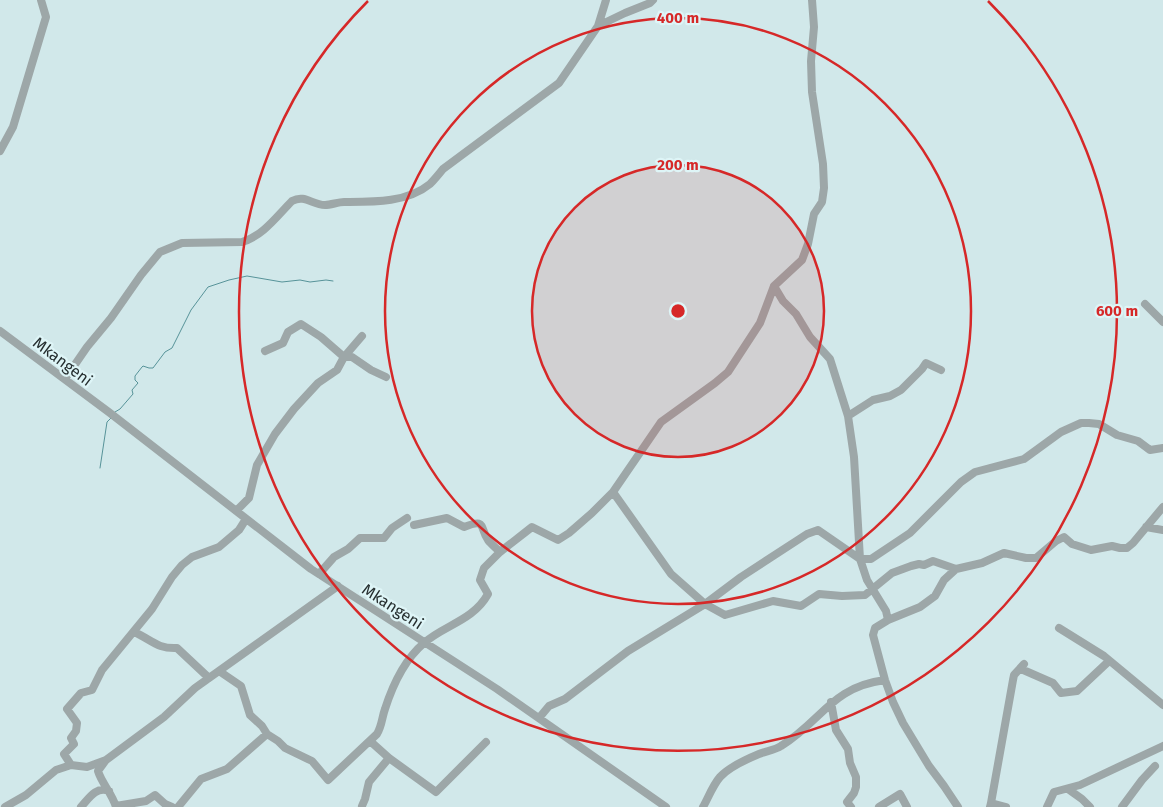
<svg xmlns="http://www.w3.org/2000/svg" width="1163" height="807" font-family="'Fira Sans',sans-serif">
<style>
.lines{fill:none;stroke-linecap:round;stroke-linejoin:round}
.stream{stroke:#579399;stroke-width:1}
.minor{stroke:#9da7a8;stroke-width:8}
.ring{fill:none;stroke:#d62828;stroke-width:2.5}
.labels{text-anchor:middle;stroke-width:4.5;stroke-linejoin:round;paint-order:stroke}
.street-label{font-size:16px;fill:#262f30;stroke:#def5f7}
.centre{fill:#d62828;stroke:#def5f7;stroke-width:2.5}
.ring-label{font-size:15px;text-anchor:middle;font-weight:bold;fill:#d62828;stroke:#def5f7;stroke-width:4.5;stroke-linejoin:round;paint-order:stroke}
</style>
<rect width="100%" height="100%" fill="#d1e8ea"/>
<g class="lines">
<path class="stream" d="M115 412 120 409 133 394 132 390 138 383 135 380V376L142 367 143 366 149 368H153L165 352 172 348 191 310 208 287 229 280 247 276 282 282 300 280 310 282 326 280 333 281
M100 468 107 422 112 417"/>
<path class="minor" d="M598 26 625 13 650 3 653 0
M0 151 13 127 46 17 41 0
M774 286 783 301 796 314 810 337 830 359 848 416
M1145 304 1163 322
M0 331 110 413 311 569 497 689 666 807
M265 351 283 343 288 332 301 324 321 337 344 357H352L371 370 386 377
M65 379 87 347 111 318 141 275 160 252 182 243 242 242C263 236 277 216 292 201 305 194 312 205 325 205 331 205 338 202 344 202 372 202 407 203 430 184 435 179 439 174 443 169L559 83 598 26 606 0
M613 492 671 574 705 604 725 615 773 601 801 606 819 594 842 596 865 595 892 573 911 566 919 564 924 565 933 561 956 569
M236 511 249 498 257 465 275 434 294 409 318 383 337 370 344 357 362 336
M414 525 447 518 464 527C487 518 479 527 488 540 491 544 496 548 500 552
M1146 527 1163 530
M319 574 334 557 348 549 360 538H384L392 528 407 518
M888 620 886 611 867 580 860 559 854 457 848 416 873 400 890 396 901 390 922 369 926 363 941 370
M1059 628 1104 656 1163 705
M134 632C152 640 157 649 177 648L209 678
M1021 669 1053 683 1061 693 1077 691 1109 661
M219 671 241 686 250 715 262 726 267 734 278 741 285 748 312 761 328 780 377 734C382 726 382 717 385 709 393 684 404 660 424 643 444 625 473 621 488 594L480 580 484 568 500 552 532 527 558 540 569 533 592 513 613 492 661 422 715 383 728 372 760 323 774 286 802 260 808 244 814 214 822 202 824 188 823 164 812 92 811 61 814 27 812 0
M831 702 836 730 848 749 850 763 856 777V787L854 793 847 802 851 807
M539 718 549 706 565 699 628 651 705 604 741 577 807 534 818 530 860 559H871L910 533 961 482 975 472 1024 459 1061 432 1081 423H1089L1099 424 1117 435 1138 441 1150 450 1163 448
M389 758 436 792 486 742
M71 765 64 754 74 744 71 738 76 731 77 723 67 709 81 693 92 690 102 670 152 609 172 577 182 565 192 557 219 547 239 530 246 519
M1068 789 1082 799 1090 807
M991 803 1013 680 1014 675 1024 664
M116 806 146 801 155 795 165 804 172 807
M362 806 365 799 369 782 389 758 370 741
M5 807 26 795 56 770 71 765 87 767 106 760
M81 807C89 798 96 786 109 791
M116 807C112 793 102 784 98 771L106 760 164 717 195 688 338 586
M178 807 201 779 227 769 267 734
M703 807C708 798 713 785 720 777 729 767 747 759 759 754 766 751 775 750 781 746 822 721 831 687 885 680
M879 807 900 794 907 807
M958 807 944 786 929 766 903 723 893 702 885 680 873 635 875 628 888 620 920 607 935 596 944 580 956 569 982 563 1004 553 1026 558H1036L1056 541 1064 537 1072 544 1091 550 1112 546 1120 548H1127L1133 543 1163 507
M990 807 991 803 1006 807
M1047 807 1054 792 1080 785 1163 746
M1122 807 1142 780 1155 766"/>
</g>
<circle cx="678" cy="311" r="146" fill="#d62828" fill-opacity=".12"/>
<g class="ring">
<circle cx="678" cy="311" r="146"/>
<circle cx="678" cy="311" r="293"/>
<path d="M988 1A439 439 0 1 1 368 1"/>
</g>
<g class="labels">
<g class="street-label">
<text transform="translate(63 361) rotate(37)" y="6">Mkangeni</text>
<text transform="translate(393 606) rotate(33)" y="6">Mkangeni</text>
</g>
</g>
<circle cx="678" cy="311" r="8" class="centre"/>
<g class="ring-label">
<text x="678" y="23">400 m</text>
<text x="678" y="170">200 m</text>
<text x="1117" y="316">600 m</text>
</g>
</svg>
